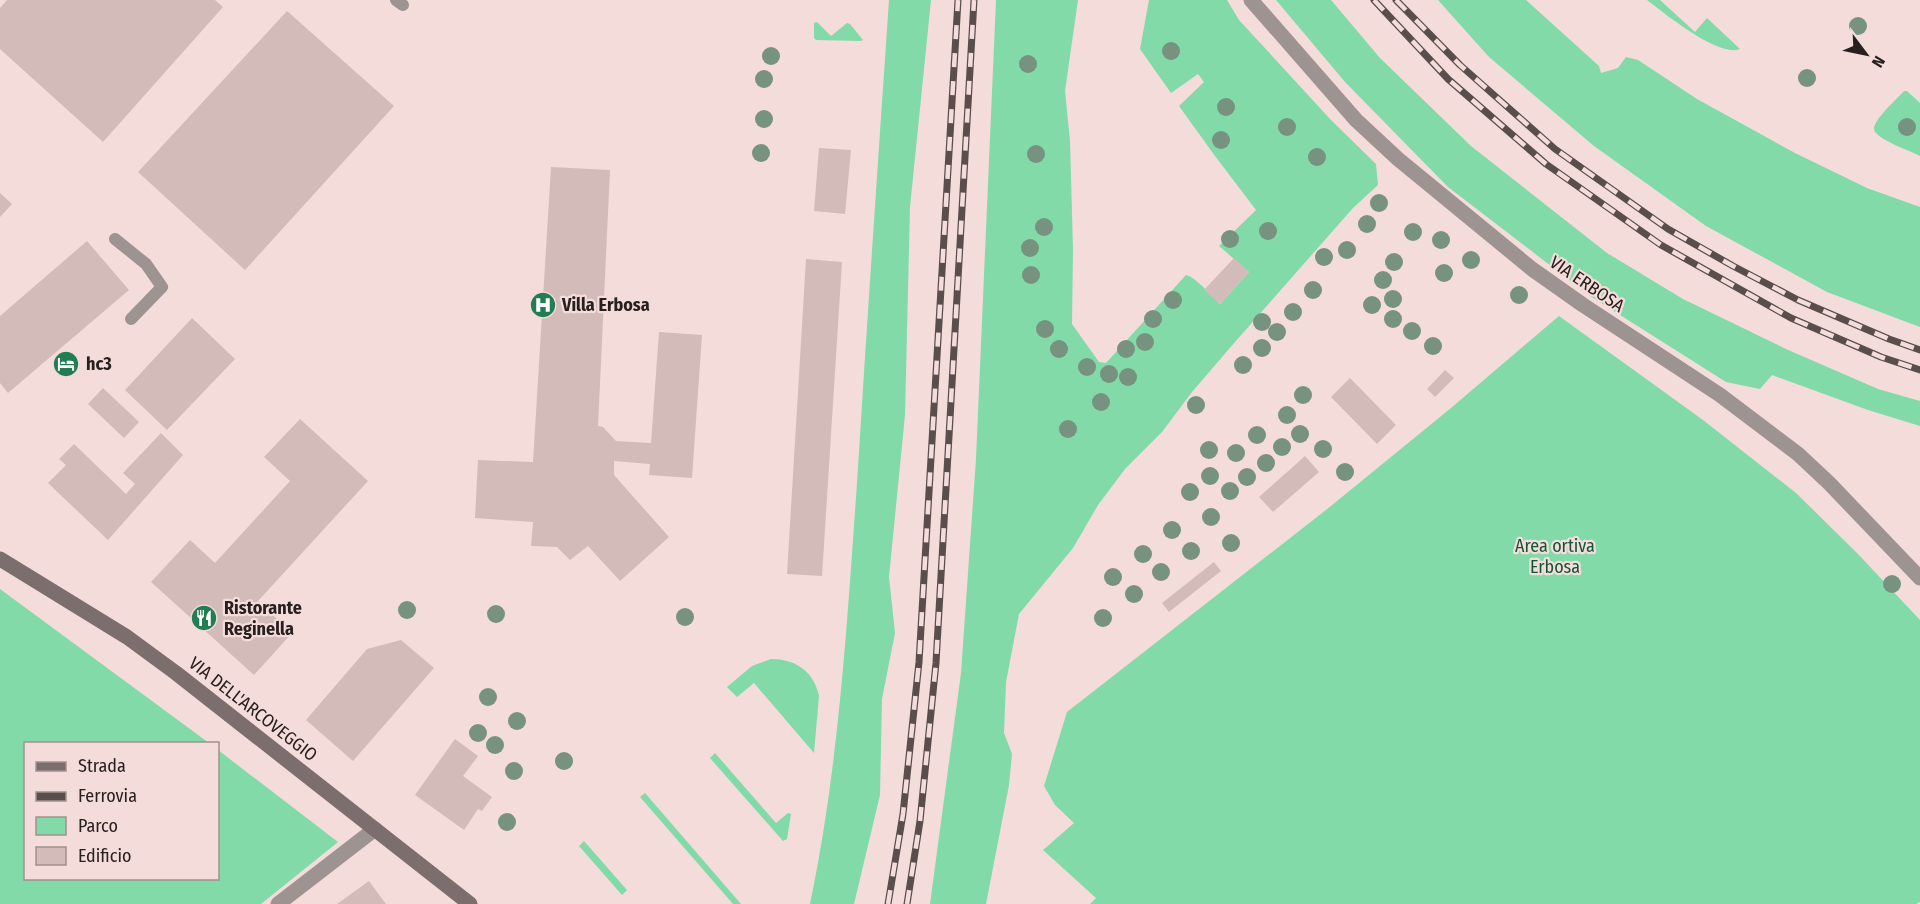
<svg xmlns="http://www.w3.org/2000/svg" width="1920" height="904" font-family="'Fira Sans Condensed',sans-serif">
<style>
.green{fill:#81daa8}
.building{fill:#d2bbb8}
.lines{fill:none;stroke-linecap:round;stroke-linejoin:round}
.lane{stroke:#9d9492;stroke-width:12}
.street{stroke:#9d9492;stroke-width:15}
.secondary{stroke:#7c6e6c;stroke-width:15}
.rail-casing{stroke:#5a4e4d;stroke-width:7}
.rail{stroke:#f4dcda;stroke-width:4.5;stroke-dasharray:14;stroke-linecap:butt}
.tree{fill:#779380}
.labels{text-anchor:middle;stroke-width:4.5;stroke-linejoin:round;paint-order:stroke}
.street-label{font-size:18px;fill:#28201f;stroke:#f4dcda}
.poi-label{font-size:18px;font-weight:bold;fill:#28201f;stroke:#f4dcda;text-anchor:start}
.park-label{font-size:18px;fill:#115737;stroke:#f4dcda}
</style>
<rect width="100%" height="100%" fill="#f4dcda"/>
<path class="green" d="M889 0H931L910 207 905 415 889 577 895 633 882 699 880 795 854 904H810C839 766 847 623 857 483 867 322 878 161 889 0Z
M996 0H1078L1065 91 1070 141 1073 249 1072 324 1099 362 1106 363 1186 275C1196 277 1211 296 1220 304L1249 272 1219 246 1256 210 1215 156 1179 106 1204 82 1198 74 1171 93 1140 49 1149 0H1227L1239 20 1331 120 1376 164 1378 185 1353 208 1235 342 1192 392 1162 432 1125 469 1098 505 1073 548 1019 614 1006 682 1004 733 1012 754 1009 785 986 904H930L961 673 976 459Z
M1276 0H1331L1380 58 1471 146 1607 253 1683 299 1786 349 1878 389 1920 401V426L1868 410 1772 375 1760 389 1726 382 1590 296 1448 187 1345 82Z
M1438 0H1526L1599 66 1601 73 1618 68 1626 57 1638 60 1697 99 1795 153 1867 188 1920 207V327L1827 292 1706 226 1594 146 1489 57Z
M1647 0H1660L1695 32 1707 18 1740 49C1719 58 1664 13 1647 0Z
M817 22 831 36 847 23 850 24 863 40 861 41 816 40 814 38V23Z
M1904 91H1907L1920 103V156C1911 151 1875 139 1874 129 1874 119 1897 99 1904 91Z
M1559 316 1703 420 1796 493 1858 554 1920 620V902L1916 904H1090L1096 898 1043 850 1074 823 1055 805 1044 786 1067 712 1326 510 1451 408Z
M0 589 209 743 26 744V878H218V750L338 842 261 904H0Z
M771 659C795 659 814 671 819 696L814 753 754 683 737 697 727 687 752 666Z
M715 753 776 823 788 813 791 814 787 839 783 841 710 758Z
M645 793 741 904H733L640 797Z
M584 841 627 890 622 895 579 846Z"/>
<path class="building" d="M7 0H215L223 7 103 142 0 49V8Z
M287 11 394 106 245 270 138 172Z
M819 148 851 150 845 214 814 211Z
M551 167 610 170 598 426 603 427 616 441 651 443 659 332 702 335 692 478 649 475 650 464 614 461V475L669 537 620 581 588 546 570 560 557 547 531 546 533 522 475 518 478 460 533 462Z
M0 193 12 204 0 217Z
M87 241 129 290 8 393 0 383V316Z
M1234 258 1249 272 1220 304 1204 290Z
M806 259 842 262 822 576 787 574Z
M192 318 235 359 167 430 125 390Z
M1445 370 1454 378 1435 397 1427 389Z
M1350 378 1396 425 1377 444 1331 397Z
M103 388 139 422 124 438 88 404Z
M300 419 368 481 258 601 292 633 254 675 151 582 190 540 215 563 290 481 264 457Z
M161 433 183 455 108 540 48 483 66 465 59 459 74 444 126 494 135 484 123 473Z
M1305 456 1319 472 1273 512 1259 497Z
M1214 562 1221 571 1169 612 1162 603Z
M401 640 434 668 353 761 306 720 367 649Z
M455 739 478 756 463 776 492 797 482 811 478 809 464 830 415 795Z
M369 881 386 904H337Z"/>
<g class="lines">
<path class="lane" d="M396 0 403 5
M115 239 146 264 162 287 131 319"/>
<path class="street" d="M1251 0 1356 120 1398 159 1532 269 1583 305 1720 395 1798 454 1829 483 1920 578
M278 904 375 829"/>
<path class="secondary" d="M0 559 127 637 176 673 470 904"/>
<g class="rail-casing">
<path id="rail" d="M1374 0 1448 79 1546 164 1661 245 1791 318 1881 357 1920 370
M1396 0 1460 65 1555 149 1668 229 1733 266 1798 300 1889 339 1920 350
M888 904 903 814 919 662 958 0
M907 904 920 821 936 663 974 0"/>
</g>
<use href="#rail" class="rail"/>
</g>
<g class="tree">
<circle cx="1858" cy="26" r="9"/>
<circle cx="1171" cy="51" r="9"/>
<circle cx="771" cy="56" r="9"/>
<circle cx="1028" cy="64" r="9"/>
<circle cx="1807" cy="78" r="9"/>
<circle cx="764" cy="79" r="9"/>
<circle cx="1226" cy="107" r="9"/>
<circle cx="764" cy="119" r="9"/>
<circle cx="1287" cy="127" r="9"/>
<circle cx="1907" cy="127" r="9"/>
<circle cx="1221" cy="140" r="9"/>
<circle cx="761" cy="153" r="9"/>
<circle cx="1036" cy="154" r="9"/>
<circle cx="1317" cy="157" r="9"/>
<circle cx="1379" cy="203" r="9"/>
<circle cx="1367" cy="224" r="9"/>
<circle cx="1044" cy="227" r="9"/>
<circle cx="1268" cy="231" r="9"/>
<circle cx="1413" cy="232" r="9"/>
<circle cx="1230" cy="239" r="9"/>
<circle cx="1441" cy="240" r="9"/>
<circle cx="1030" cy="248" r="9"/>
<circle cx="1347" cy="250" r="9"/>
<circle cx="1324" cy="257" r="9"/>
<circle cx="1471" cy="260" r="9"/>
<circle cx="1394" cy="262" r="9"/>
<circle cx="1444" cy="273" r="9"/>
<circle cx="1031" cy="275" r="9"/>
<circle cx="1383" cy="280" r="9"/>
<circle cx="1313" cy="290" r="9"/>
<circle cx="1519" cy="295" r="9"/>
<circle cx="1393" cy="299" r="9"/>
<circle cx="1173" cy="300" r="9"/>
<circle cx="1372" cy="305" r="9"/>
<circle cx="1293" cy="312" r="9"/>
<circle cx="1153" cy="319" r="9"/>
<circle cx="1393" cy="319" r="9"/>
<circle cx="1262" cy="322" r="9"/>
<circle cx="1045" cy="329" r="9"/>
<circle cx="1412" cy="331" r="9"/>
<circle cx="1277" cy="332" r="9"/>
<circle cx="1145" cy="342" r="9"/>
<circle cx="1433" cy="346" r="9"/>
<circle cx="1262" cy="348" r="9"/>
<circle cx="1059" cy="349" r="9"/>
<circle cx="1126" cy="349" r="9"/>
<circle cx="1243" cy="365" r="9"/>
<circle cx="1087" cy="367" r="9"/>
<circle cx="1109" cy="374" r="9"/>
<circle cx="1128" cy="377" r="9"/>
<circle cx="1303" cy="395" r="9"/>
<circle cx="1101" cy="402" r="9"/>
<circle cx="1196" cy="405" r="9"/>
<circle cx="1287" cy="415" r="9"/>
<circle cx="1068" cy="429" r="9"/>
<circle cx="1300" cy="434" r="9"/>
<circle cx="1257" cy="435" r="9"/>
<circle cx="1282" cy="447" r="9"/>
<circle cx="1323" cy="449" r="9"/>
<circle cx="1209" cy="450" r="9"/>
<circle cx="1236" cy="453" r="9"/>
<circle cx="1266" cy="463" r="9"/>
<circle cx="1345" cy="472" r="9"/>
<circle cx="1210" cy="476" r="9"/>
<circle cx="1247" cy="477" r="9"/>
<circle cx="1230" cy="491" r="9"/>
<circle cx="1190" cy="492" r="9"/>
<circle cx="1211" cy="517" r="9"/>
<circle cx="1172" cy="530" r="9"/>
<circle cx="1231" cy="543" r="9"/>
<circle cx="1191" cy="551" r="9"/>
<circle cx="1143" cy="554" r="9"/>
<circle cx="1161" cy="572" r="9"/>
<circle cx="1113" cy="577" r="9"/>
<circle cx="1892" cy="584" r="9"/>
<circle cx="1134" cy="594" r="9"/>
<circle cx="407" cy="610" r="9"/>
<circle cx="496" cy="614" r="9"/>
<circle cx="685" cy="617" r="9"/>
<circle cx="1103" cy="618" r="9"/>
<circle cx="488" cy="697" r="9"/>
<circle cx="517" cy="721" r="9"/>
<circle cx="478" cy="733" r="9"/>
<circle cx="495" cy="745" r="9"/>
<circle cx="564" cy="761" r="9"/>
<circle cx="514" cy="771" r="9"/>
<circle cx="507" cy="822" r="9"/>
</g>
<defs>
<g id="hospital-disc" transform="scale(1.35)"><circle r="9.5" fill="#227d52" stroke="#f4dcda"/><path d="M-5-5h3v3.5h4V-5h3V5h-3V1.5h-4V5h-3Z" fill="#fff"/></g>
<g id="hotel-disc" transform="scale(1.35)"><circle r="9.5" fill="#227d52" stroke="#f4dcda"/><path d="M-6-4.5h1.5V1H6V5H4.5V3h-9V5H-6ZM-4 0a1.8 1.8 0 1 1 3.6 0ZM.5 0V-2.5h3Q6-2.5 6 0Z" fill="#fff"/></g>
<g id="restaurant-disc" transform="scale(1.35)"><circle r="9.5" fill="#227d52" stroke="#f4dcda"/><path d="M-5-6h1v4h1v-4h1v4h1v-4h1v5L-1.5 .5V6h-2V.5L-5-1ZM5-6V6H3V1.5H1.5Q1.5-4 5-6Z" fill="#fff"/></g>
</defs>
<g fill-rule="evenodd">
<use href="#hospital-disc" x="543" y="305"/>
<use href="#hotel-disc" x="66" y="364"/>
<use href="#restaurant-disc" x="204" y="618"/>
</g>
<g class="labels">
<g class="street-label">
<text transform="translate(1587 284) rotate(34)" y="6">VIA ERBOSA</text>
<text transform="translate(253 709) rotate(38)" y="6">VIA DELL'ARCOVEGGIO</text>
</g>
<g class="poi-label">
<text x="562" y="311">Villa Erbosa</text>
<text x="86" y="370">hc3</text>
<text x="224" y="614">Ristorante<tspan x="224" dy="21">Reginella</tspan></text>
</g>
<g class="park-label">
<text x="1555" y="552">Area ortiva<tspan x="1555" dy="21">Erbosa</tspan></text>
</g>
</g>
<rect x="24" y="742" width="195" height="138" fill="#f4dcda" stroke="#a2918f" stroke-width="1.5"/>
<rect x="36" y="762" width="30" height="9" fill="#7c6e6c" stroke="#a2918f" stroke-width="1.5"/>
<text x="78" y="772" font-size="18" fill="#28201f">Strada</text>
<rect x="36" y="792" width="30" height="9" fill="#5a4e4d" stroke="#a2918f" stroke-width="1.5"/>
<text x="78" y="802" font-size="18" fill="#28201f">Ferrovia</text>
<rect x="36" y="817" width="30" height="18" fill="#81daa8" stroke="#a2918f" stroke-width="1.5"/>
<text x="78" y="832" font-size="18" fill="#28201f">Parco</text>
<rect x="36" y="847" width="30" height="18" fill="#d2bbb8" stroke="#a2918f" stroke-width="1.5"/>
<text x="78" y="862" font-size="18" fill="#28201f">Edificio</text>
<g transform="translate(1866 54) rotate(122)" stroke="#f4dcda" stroke-width="4.5" paint-order="stroke">
<path d="M0-4.5L10 22L0 15L-10 22Z" fill="#28201f"/>
<text y="-9" font-size="16" font-weight="bold" text-anchor="middle" fill="#28201f">N</text>
</g>
</svg>
